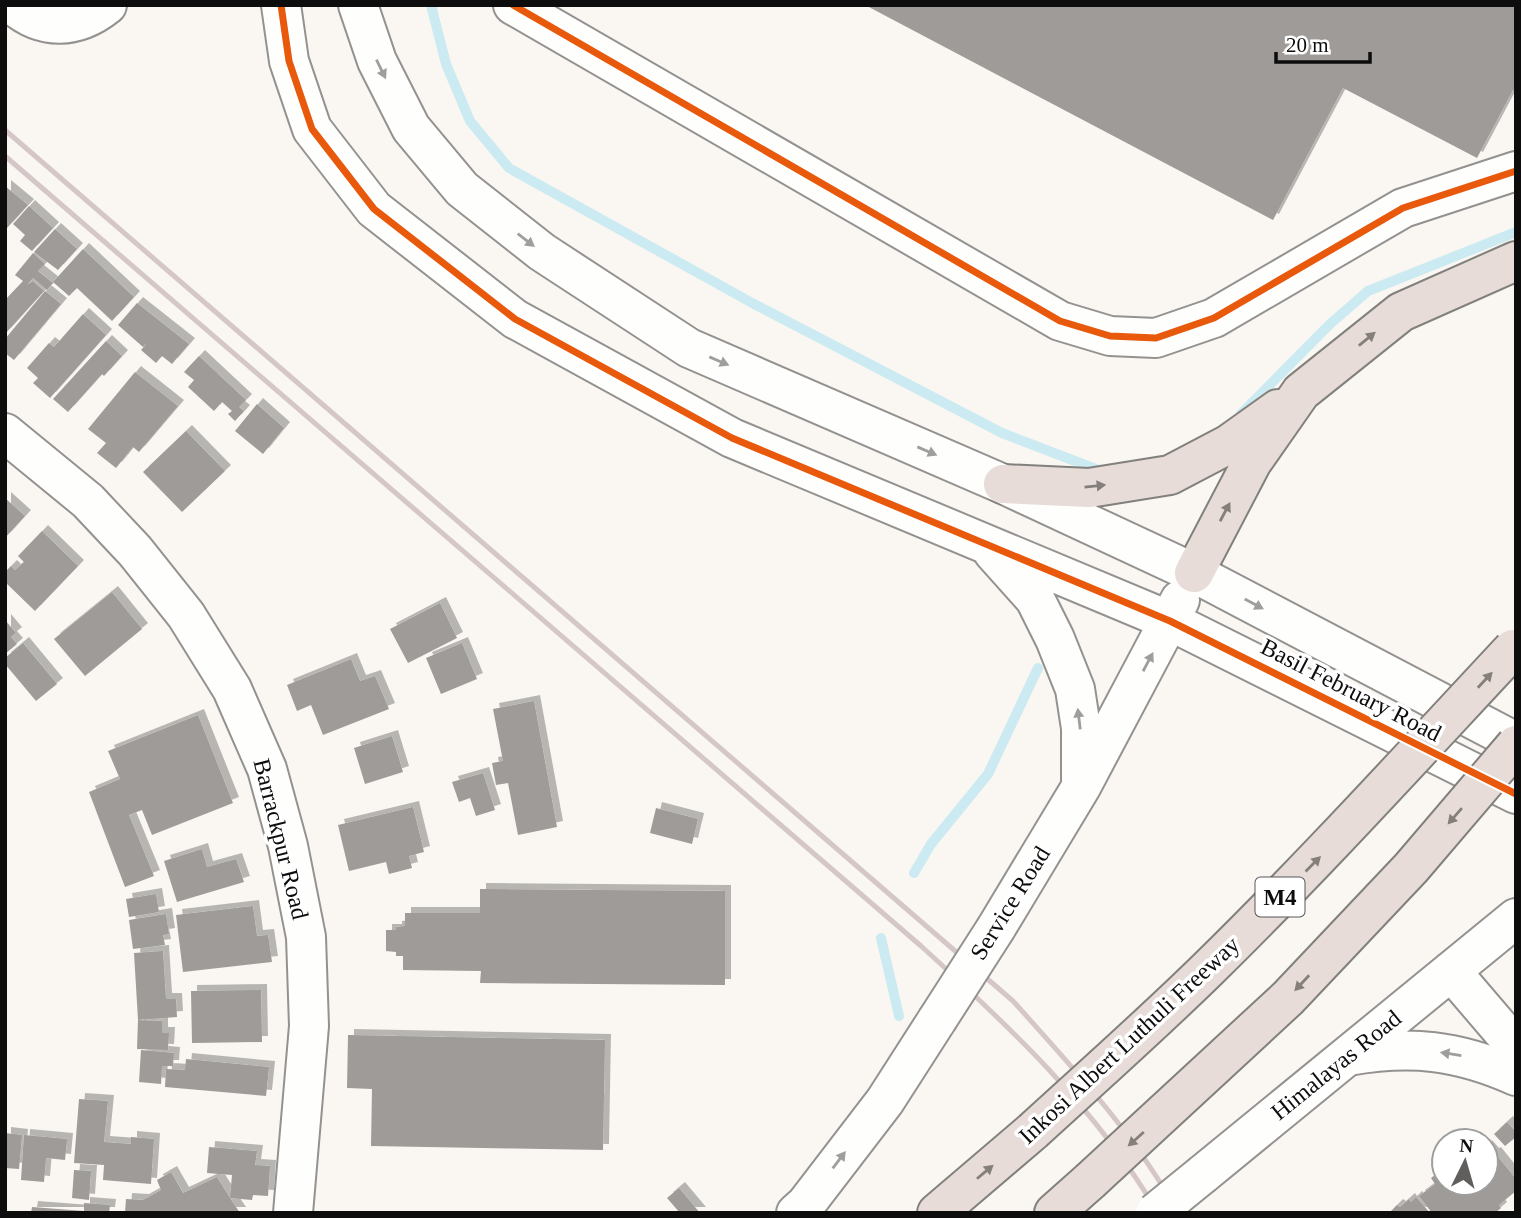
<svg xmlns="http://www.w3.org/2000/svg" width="1521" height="1218" font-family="Georgia,serif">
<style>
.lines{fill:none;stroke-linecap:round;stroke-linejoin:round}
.stream{stroke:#cceaf1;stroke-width:10}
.building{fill:#9e9b98;filter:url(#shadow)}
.minor-casing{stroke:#949290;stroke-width:42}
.highway-casing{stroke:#81807d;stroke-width:42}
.minor{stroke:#fefefd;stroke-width:38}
.highway{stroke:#e7dcd7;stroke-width:38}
.rail{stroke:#d5c7c8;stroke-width:5}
.minor-bridge-casing{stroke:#949290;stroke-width:42;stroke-linecap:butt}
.highway-bridge-casing{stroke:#81807d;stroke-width:42;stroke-linecap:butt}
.minor-bridge{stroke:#fefefd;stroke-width:38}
.highway-bridge{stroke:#e7dcd7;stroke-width:38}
.cycleway-casing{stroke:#fff;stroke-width:11}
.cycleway{stroke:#e8590c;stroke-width:7}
.oneway{fill:#9e9e9d}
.oneway2{fill:#857f7c}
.labels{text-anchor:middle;stroke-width:7;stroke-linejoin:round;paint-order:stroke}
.shield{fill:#fff;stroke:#565656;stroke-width:2}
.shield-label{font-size:23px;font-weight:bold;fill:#0d0d0d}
.street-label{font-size:24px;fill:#0d0d0d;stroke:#fff}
</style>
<defs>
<filter id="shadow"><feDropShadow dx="6" dy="-6" stdDeviation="0" flood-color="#0004"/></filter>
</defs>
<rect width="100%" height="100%" fill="#faf7f2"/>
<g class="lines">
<path class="stream" d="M431 5 446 64 470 121 509 168 754 304 1002 433 1101 471
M1241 414 1330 324 1368 291 1516 232
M914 873 931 844 988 774 1038 668
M881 938 899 1016"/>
</g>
<path class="building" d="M865 5H1516V92L1513 90 1477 158 1343 88 1273 220Z
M5 186 28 205 7 228 5 226Z
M29 206 53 228 32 251 20 241 25 235 13 224Z
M55 229 77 249 58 270 34 252Z
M83 249 134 297 112 321 77 288 69 296 53 282Z
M33 253 45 264 38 271 53 283 47 290 33 278 27 285 33 281 44 291 5 334V300L23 281 15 275Z
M45 291 61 304 14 360 5 353V339Z
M137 303 189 344 172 364 162 356 156 363 141 350 148 342 143 347 118 325Z
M83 314 106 335 50 398 33 383 38 378 27 368 49 343 54 347Z
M106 341 122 356 104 376 102 374 68 412 53 399Z
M199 356 246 400 239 407 244 411 235 421 228 414 232 411 222 402 214 411 188 387 194 380 184 372Z
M135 372 178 406 139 452 133 447 116 468 97 453 106 443 88 429Z
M257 404 284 428 263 454 235 431Z
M186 431 225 471 182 512 143 472Z
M5 498 25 516 5 538Z
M42 531 78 566 35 611 5 582V572L11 566 15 570 24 562 18 556Z
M112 592 142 629 85 676 54 639Z
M440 603 457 638 408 663 390 629Z
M5 620 16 633 11 637 17 644 5 654Z
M23 643 57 684 36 701 5 664V658Z
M462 643 477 679 441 694 426 658Z
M351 659 360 681 375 676 389 709 323 735 311 705 297 711 287 685Z
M534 701 557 827 518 835 508 783 496 785 492 763 503 761 493 709Z
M198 715 233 803 152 835 142 810 129 815 154 876 125 887 89 792 120 779 108 751Z
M392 736 403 772 365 784 354 748Z
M483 773 495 810 476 816 470 798 459 802 452 782Z
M413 807 424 852 409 856 412 868 389 874 386 862 349 871 338 825Z
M656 808 698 819 692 844 650 833Z
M202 849 207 867 236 859 244 882 177 902 164 861Z
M480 889 725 891V985L480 983 481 971 403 970V956H396V952L386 951V930H396V927L405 926V913H480Z
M156 894 159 912 129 917 126 899Z
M253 906 257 936 268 935 272 962 183 972 176 915Z
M166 914 169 934 163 935 165 945 133 949 129 920Z
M163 951 166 999H176L177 1017 138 1020 134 953Z
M261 990 262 1042 192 1043 191 991Z
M138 1020 162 1021V1033H169L168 1050 137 1049Z
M348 1035 605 1040 603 1150 371 1146 372 1089 347 1088Z
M141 1050 174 1053 173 1066H162L161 1084 139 1082Z
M186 1059 269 1067 266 1096 165 1087 166 1069 185 1070Z
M79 1099 108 1101 104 1142 131 1144V1137L154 1139 151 1184 103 1180 104 1165 74 1163Z
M1507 1122 1516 1132V1137L1505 1146 1494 1134Z
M5 1133 22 1135 19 1169 5 1168Z
M24 1135 67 1139 65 1160 46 1158 44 1182 21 1180Z
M1486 1146 1493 1154 1495 1153 1516 1179V1191L1499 1205 1501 1208 1495 1213H1432L1419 1196 1435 1184 1431 1178 1444 1168V1183H1486Z
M209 1147 257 1151 255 1165 270 1166 268 1196 253 1195 252 1200 230 1198 240 1213H125L126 1199 143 1200 161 1190 157 1180 171 1172 183 1193 217 1177 230 1198 232 1175 207 1173Z
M74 1170 91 1171 89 1200 72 1198Z
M679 1188 700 1213H680L667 1198Z
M1416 1197 1430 1213H1389L1397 1205 1400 1207 1409 1199 1411 1202Z
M84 1203 110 1205 109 1213H31L32 1207 84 1211Z"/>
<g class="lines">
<g class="minor-casing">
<path id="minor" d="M13 5C43 31 77 29 107 5
M281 5 289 61 312 129 374 209 515 319 732 438 1170 621 1516 794
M358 5 377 61 411 128 462 189 542 252 689 348 1003 484 1194 573 1516 742
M513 5 1060 321 1110 336 1156 338 1214 318 1403 208 1516 171
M5 433 88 501 135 551 186 615 232 689 267 769 288 846 306 937 309 1026 293 1213
M993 552 1035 599 1055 639 1075 689 1081 728V782
M996 928 1081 787 1180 600
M1451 971 1516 1047
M1348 1056C1411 1045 1457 1050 1516 1076
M1203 1174 1516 918
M796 1213 806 1204 885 1101 937 1020"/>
</g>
<g class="highway-casing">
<path id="highway" d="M1003 484 1089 488 1170 475 1229 444 1278 409
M1194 573 1252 462 1301 392 1401 312 1516 261
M937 1213 1033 1131
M1054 1213 1090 1181"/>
</g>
<use href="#minor" class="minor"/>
<use href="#highway" class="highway"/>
<path class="rail" d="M5 130 1013 1001C1073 1068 1135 1134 1178 1213
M5 156 921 946C1009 1026 1097 1109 1158 1213"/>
<g class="minor-bridge-casing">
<path id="minor-bridge" d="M937 1020 996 928
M1155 1213 1203 1174"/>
</g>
<g class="highway-bridge-casing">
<path id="highway-bridge" d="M1033 1131C1092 1077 1152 1024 1209 968 1314 865 1413 756 1513 649
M1090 1181 1288 998 1411 868 1516 745"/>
</g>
<use href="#minor-bridge" class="minor-bridge"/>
<use href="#highway-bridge" class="highway-bridge"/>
<g class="cycleway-casing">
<path id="cycleway" d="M281 5 289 61 312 129 374 209 515 319 732 438 1170 621 1516 794
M513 5 1060 321 1110 336 1156 338 1214 318 1403 208 1516 171"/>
</g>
<use href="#cycleway" class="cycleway"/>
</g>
<defs><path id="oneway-solid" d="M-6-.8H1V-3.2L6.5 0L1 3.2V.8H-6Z" transform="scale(1.75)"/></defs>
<g class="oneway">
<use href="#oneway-solid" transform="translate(381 69) rotate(64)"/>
<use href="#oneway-solid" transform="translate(526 240) rotate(38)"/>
<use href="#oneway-solid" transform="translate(719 361) rotate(23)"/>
<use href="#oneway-solid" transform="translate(927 451) rotate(23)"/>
<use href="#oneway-solid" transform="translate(1254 604) rotate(28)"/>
<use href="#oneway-solid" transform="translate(1148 662) rotate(-62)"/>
<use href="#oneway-solid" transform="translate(1079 719) rotate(-97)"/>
<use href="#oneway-solid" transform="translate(1451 1054) rotate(-171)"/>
<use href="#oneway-solid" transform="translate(839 1160) rotate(-53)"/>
</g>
<g class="oneway2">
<use href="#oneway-solid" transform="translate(1367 339) rotate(-39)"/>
<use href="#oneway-solid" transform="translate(1095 486) rotate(-6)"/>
<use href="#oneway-solid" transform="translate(1225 512) rotate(-62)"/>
<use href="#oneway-solid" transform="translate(1485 680) rotate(-47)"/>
<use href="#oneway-solid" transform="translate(1455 816) rotate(131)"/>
<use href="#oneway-solid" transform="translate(1313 864) rotate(-45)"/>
<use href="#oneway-solid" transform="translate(1302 983) rotate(133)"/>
<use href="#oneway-solid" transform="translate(1136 1139) rotate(138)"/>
<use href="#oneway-solid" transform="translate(985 1172) rotate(-40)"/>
</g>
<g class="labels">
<rect class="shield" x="1255.5" y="877.5" width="49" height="39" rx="5"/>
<g class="shield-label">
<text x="1280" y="905">M4</text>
</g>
<g class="street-label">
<text transform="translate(1351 690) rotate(27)" y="8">Basil February Road</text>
<text transform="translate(281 839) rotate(76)" y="8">Barrackpur Road</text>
<text transform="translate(1010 903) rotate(-58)" y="8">Service Road</text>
<text transform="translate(1129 1040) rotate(-43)" y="8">Inkosi Albert Luthuli Freeway</text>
<text transform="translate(1336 1065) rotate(-39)" y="8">Himalayas Road</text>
</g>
</g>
<rect width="1521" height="1218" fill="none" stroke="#0d0d0d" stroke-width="14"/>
<g transform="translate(1465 1162) rotate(5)"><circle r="33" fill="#ffffff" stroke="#9e9e9e" stroke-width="2"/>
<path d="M0-5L12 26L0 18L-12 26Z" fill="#605f5d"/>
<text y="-10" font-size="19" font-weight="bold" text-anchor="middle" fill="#0d0d0d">N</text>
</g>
<path d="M1276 52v10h94v-10" fill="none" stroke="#0d0d0d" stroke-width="3.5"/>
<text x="1286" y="52" font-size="21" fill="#0d0d0d" stroke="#ffffff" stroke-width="5" paint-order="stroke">20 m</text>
</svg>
